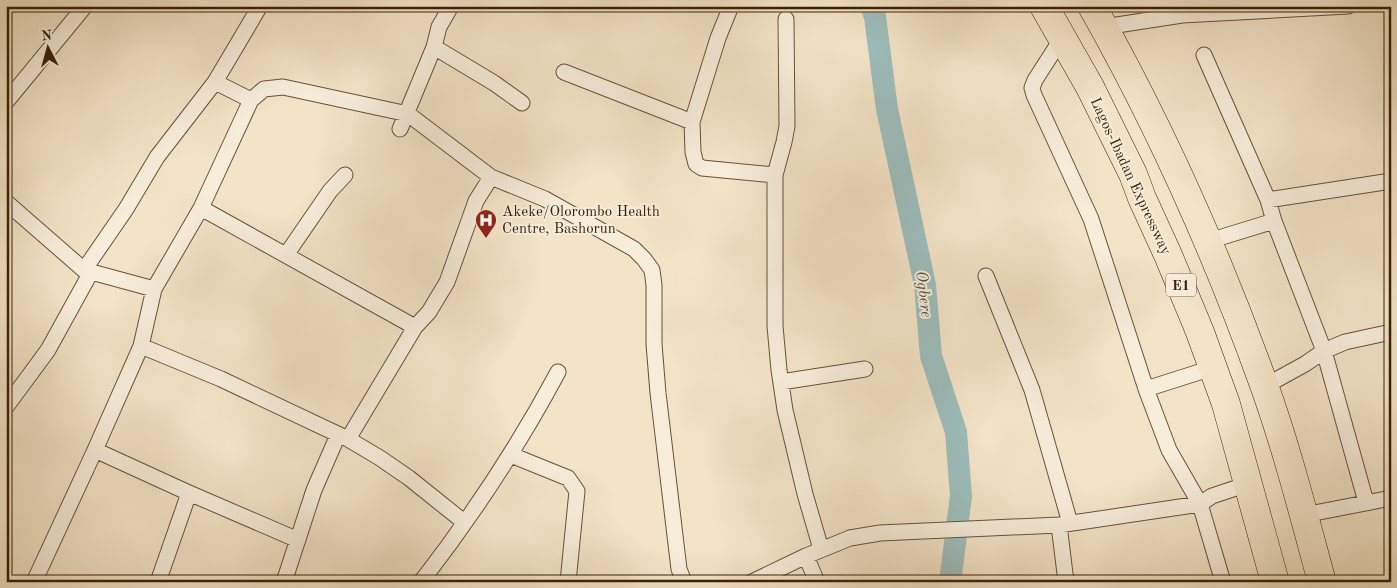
<svg xmlns="http://www.w3.org/2000/svg" width="1397" height="588" font-family="'Old Standard TT',serif">
<style>
.lines{fill:none;stroke-linecap:round;stroke-linejoin:round}
.river{stroke:#9dbdbc;stroke-width:22}
.minor-casing{stroke:#675236;stroke-width:17}
.motorway-casing{stroke:#382106;stroke-width:29}
.minor{stroke:#f7eddb;stroke-width:15}
.motorway{stroke:#f3e3c7;stroke-width:28}
.labels{text-anchor:middle;stroke-width:4;stroke-linejoin:round;paint-order:stroke}
.shield{fill:#f7eddb;stroke:#715e46;stroke-width:1}
.shield-label{font-size:14px;font-weight:bold;fill:#382106}
.street-label{font-size:15px;fill:#382106;stroke:#f7eddb}
.poi-label{font-size:15px;fill:#382106;stroke:#f7eddb;text-anchor:start}
.water-label{font-size:16px;font-style:italic;fill:#56503d;stroke:#f7eddb}
</style>
<rect width="100%" height="100%" fill="#f3e3c7"/>
<filter id="stains"><feTurbulence type="fractalNoise" baseFrequency=".004" numOctaves="4"/><feColorMatrix values="0 0 0 0 .2 0 0 0 0 .09 0 0 0 0 .02 0 0 0 .5 -.17"/></filter>
<radialGradient id="worn" r=".72"><stop offset=".6" stop-color="#630" stop-opacity="0"/><stop offset="1" stop-color="#630" stop-opacity=".3"/></radialGradient>
<g class="lines">
<path class="river" d="M871 6 875 17 887 109 925 285 931 356 956 432 961 496 950 582"/>
<g class="minor-casing">
<path id="minor" d="M731 6 718 38 692 122 693 152 696 164 702 168 775 175
M786 19 787 126 784 142 775 175V326L779 370 785 410 805 494 821 549
M1104 27 1182 15 1348 6
M1062 38 1035 80 1032 88 1034 95 1091 219 1146 389 1169 450 1200 504 1223 582
M434 47 494 83 522 103
M1204 55 1268 200 1274 221 1324 351 1366 502
M564 72 692 122
M215 82 251 100 264 89 283 87 408 114 491 177 545 199 634 249 644 259 652 270 654 285V344L658 393 679 569 684 582
M6 102 85 6
M400 129 434 47 439 27 451 6
M1268 200 1391 181
M6 202 84 270 154 289
M201 208 415 327
M1209 241 1274 221
M286 255 330 191 345 175
M84 270 126 209 157 157 215 82 260 6
M986 276 1032 390 1070 523
M141 346 221 379 348 439 380 458 409 478 464 522
M781 382 865 369
M1265 386 1305 364 1324 351 1345 342 1391 332
M1146 389 1212 368
M6 407 48 350 91 272
M348 439 415 327 429 312 447 282 476 201 491 177
M95 450 189 493 298 540
M511 455 568 478 577 491 568 582
M1304 515 1391 498
M1059 525 1066 582
M806 556 817 582
M34 582 95 450 141 346 154 289 201 208 251 100
M158 582 189 493
M284 582 314 490 338 435
M421 582C472 516 519 445 558 372
M752 582 806 556 850 538 880 533 1059 525 1200 504 1212 496 1248 484"/>
</g>
<g class="motorway-casing">
<path id="motorway" d="M1044 6 1090 87 1133 174 1142 198 1168 255 1200 332 1226 404 1275 582
M1092 6C1161 128 1217 254 1264 385 1287 449 1304 516 1322 582"/>
</g>
<use href="#minor" class="minor"/>
<use href="#motorway" class="motorway"/>
</g>
<defs>
<g id="hospital-pin" transform="scale(1.125)"><path d="M0 17L-7.5 6A9.5 9.5 0 1 1 7.5 6Z" fill="#8f2418" stroke="#f7eddb"/><path d="M-5-5h3v3.5h4V-5h3V5h-3V1.5h-4V5h-3Z" fill="#fff"/></g>
</defs>
<g fill-rule="evenodd">
<use href="#hospital-pin" x="486" y="220"/>
</g>
<g class="labels">
<rect class="shield" x="1166" y="273.5" width="30" height="23" rx="4"/>
<g class="shield-label">
<text x="1181" y="290">E1</text>
</g>
<g class="street-label">
<text transform="translate(1131 176) rotate(65)" y="5">Lagos-Ibadan Expressway</text>
</g>
<g class="poi-label">
<text x="502" y="216">Akeke/Olorombo Health<tspan x="502" dy="17">Centre, Bashorun</tspan></text>
</g>
<g class="water-label">
<text transform="translate(925 294) rotate(83)" y="6">Ogbere</text>
</g>
</g>
<rect width="1397" height="588" fill="none" stroke="#f3e3c7" stroke-width="25"/>
<rect x="8" y="8" width="1382" height="573" fill="none" stroke="#382106" stroke-width="2.5"/>
<rect x="12" y="12" width="1372" height="563" fill="none" stroke="#382106"/>
<g transform="translate(48 48) rotate(354)" stroke="#f7eddb" stroke-width="4" paint-order="stroke">
<path d="M0-4L9 19L0 12L-9 19Z" fill="#382106"/>
<text y="-8" font-size="14" font-weight="bold" text-anchor="middle" fill="#382106">N</text>
</g>
<rect width="100%" height="100%" filter="url(#stains)"/>
<rect width="100%" height="100%" fill="url(#worn)"/>
</svg>
